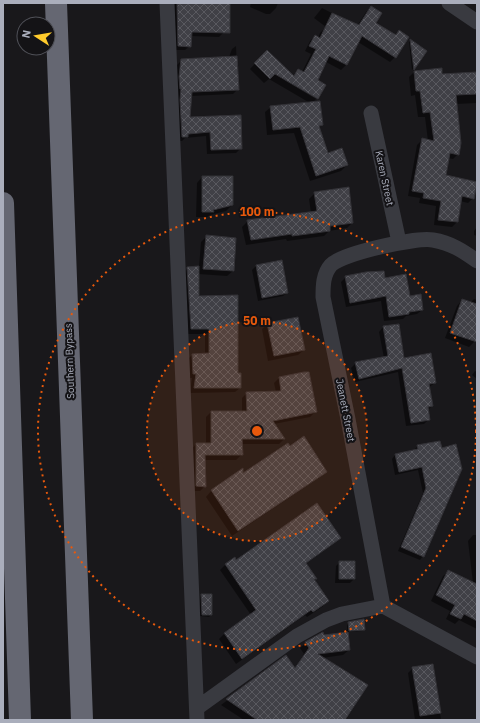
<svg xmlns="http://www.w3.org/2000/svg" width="480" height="723" font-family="'IBM Plex Sans',sans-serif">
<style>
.shadow{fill:#0007}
.building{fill:url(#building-cross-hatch);stroke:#333237}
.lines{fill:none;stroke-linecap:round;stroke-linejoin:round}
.minor{stroke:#393a40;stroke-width:15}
.highway{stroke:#656772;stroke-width:22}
.ring{fill:none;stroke:#e8590c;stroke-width:2;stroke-dasharray:2 4}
.labels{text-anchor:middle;stroke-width:4;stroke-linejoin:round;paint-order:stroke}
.street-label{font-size:10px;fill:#aaaebc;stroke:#141316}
.centre{fill:#e8590c;stroke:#141316;stroke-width:2}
.ring-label{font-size:12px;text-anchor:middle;font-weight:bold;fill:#e8590c;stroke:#141316;stroke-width:4;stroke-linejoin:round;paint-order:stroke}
</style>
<defs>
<pattern id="building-cross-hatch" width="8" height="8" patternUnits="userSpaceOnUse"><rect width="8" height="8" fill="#404046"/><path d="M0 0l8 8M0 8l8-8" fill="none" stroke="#59595f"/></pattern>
</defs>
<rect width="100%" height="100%" fill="#19181b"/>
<path class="shadow" d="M173 3H223V33L219 37 190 36V46L185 50H174Z
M251 3H278L276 8 270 14H266L250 7Z
M371 7 374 23 395 36 399 32 395 57 390 62 358 42 346 65 341 70 326 62 316 81 324 85 317 99 285 79 284 80 316 99 313 102 322 125 318 128 327 154 347 165 341 171 310 181 294 133 267 135 265 112 271 107 310 103 269 79 264 83 250 69 267 51 293 77 299 70 302 72 311 54 305 51 310 41 315 36 318 38 320 33 326 27 314 18 322 8 357 26 366 12Z
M411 40 426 51 412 70 409 42Z
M236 46 238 89 233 94 191 96 189 118 241 148 236 153 207 154 206 136 185 138 182 141H178L177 65 182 60 229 57 232 49Z
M414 72 477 78V103L456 104 458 154 453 159 448 158 445 176 473 198 468 203 460 201 457 222 452 227 434 225 436 206 419 203 420 198 408 196 417 145 422 140 428 141 425 117H418L415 95 411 96 409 77Z
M202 177 232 205 226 211 210 215 207 217H196L197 183Z
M315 193 352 223 347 228 329 231 324 236 287 241 286 239 246 245 242 227 248 221 311 213 309 199Z
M477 227V236L474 235V231Z
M207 236 233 271 227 276 198 274V297L240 388 235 392 190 393 192 378H188L187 360 192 355 205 354V334H186L183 273 188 268 199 267 201 242Z
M256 266 287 293 283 296 258 301 252 270Z
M346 277 384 279 409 297 422 310 417 314 406 316 403 319 384 321 381 301 346 307 341 282Z
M474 299 477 300V336L475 341 469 347 445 338 457 306 462 300 470 303Z
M268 324 304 350 298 355 268 361 262 329Z
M383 327 403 359 435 383 429 387 432 406 428 410 429 419 424 424 406 426 398 372 355 382 351 368 356 363 384 358 379 332Z
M475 371 477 372V379L472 375Z
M308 374 315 412 310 417 274 424 284 439 279 444H242V454L236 460H204L205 486 200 491H191V450L196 444H206V417L211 412H242V398L247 393 276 392 274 383 279 378Z
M440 442 423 556 420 560 398 551 423 493 418 470 395 475 392 459 395 455 414 450 418 446Z
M242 470V475L326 471 320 477 232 536 206 497 211 491Z
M473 535H477V629L459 620 455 624 446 619 450 611 431 601 443 576 449 571 473 583 468 541Z
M340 537 334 543 305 564 315 579 314 581 328 601 322 607 307 617 305 615 236 664 219 639 225 633 251 615 220 570 226 564 236 561Z
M340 562H354V579L350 583H335L336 566Z
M201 595H211V615L209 617 200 616V597Z
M348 623 364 629 362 631 347 632V625Z
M324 636 349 650 343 655 322 658 367 685 346 720H244L221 705 285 657 294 669 304 654 300 648 306 643Z
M433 665 441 720H415L408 673 413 668Z"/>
<path class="building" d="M230 3V33L192 32 191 47 178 46 177 4Z
M371 6 382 13 376 23 396 35 399 30 409 37 396 58 362 36 347 65 329 56 318 80 326 85 318 99 275 74 270 79 254 63 267 50 294 76 298 69 304 72 316 49 309 46 315 35 320 38 332 13 359 25Z
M410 39 427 51 414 70Z
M237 56 239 90 192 92 190 117 241 115 242 149 211 150 210 132 188 134V137H182L180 100 181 89H180L179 77 181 59Z
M442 68V74L477 72V94L456 95 461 143 459 155 450 153 446 175 477 182 474 199 462 196 458 222 438 220 441 201 423 198 424 193 412 191 422 138 434 141 430 112 423 113 420 91H416L414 71Z
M320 101 323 125 319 126 328 153 342 148 348 165 316 176 300 127 273 130 270 106Z
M202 176H233V205L213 210 214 212H202Z
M349 187 353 223 330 226V231L292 236V234L251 240 247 220 317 211 314 192Z
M206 235 236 238 234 271 203 269Z
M282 260 288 293 262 298 256 265Z
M199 266V296L238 295V373H241V388H194L196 374H193L192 354 209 353V329H191L187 267Z
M384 271 385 278 406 274 410 296 421 294 423 310 409 312V314L389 317 386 296 350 303 345 276 366 272Z
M462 299 477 304V342L450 333Z
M298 317 305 350 274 356 267 323Z
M399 324 404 358 431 353 436 383 429 384 433 406 428 407 430 420 411 423 402 368 359 379 355 362 388 356 383 326Z
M304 372H309L317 412 273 421 285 439H242L243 455H205L206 487 196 486V443H211V411H247L246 392 281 391 279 377Z
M304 436 327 472 238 531 211 490 243 468V473L288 443 290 446Z
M440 441 442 448 456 444 462 469 424 557 401 547 426 488 422 467 399 472 395 454 418 449 417 445Z
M317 503 341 538 306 563 317 579H314L329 601 313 612 311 610 242 659 224 633 256 610 225 564 235 557 236 560Z
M339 561H355V579H339Z
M448 570 477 584V621L464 614 461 619 450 614 455 605 436 595Z
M201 594H212V615H202Z
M364 619 365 630 349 631 348 622Z
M323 632 324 635 348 632 350 650 318 654 368 685 345 720H257L226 699 286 655 295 668 309 648 305 642Z
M433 664 441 713 420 716 412 667Z"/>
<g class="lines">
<path class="minor" d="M167 3 197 720
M449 3 477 22
M371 113 399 242
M477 261C463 251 451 243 433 240 416 237 343 253 331 265 323 274 323 286 323 297L348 419 383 606 477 657
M197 708 297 636 326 620 342 614 383 606"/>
<path class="highway" d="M56 3 82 720
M3 203 20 720"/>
</g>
<circle cx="257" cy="431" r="110" fill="#e8590c" fill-opacity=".12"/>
<g class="ring">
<circle cx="257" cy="431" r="110"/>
<circle cx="257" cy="431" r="219"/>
</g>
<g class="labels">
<g class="street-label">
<text transform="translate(385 178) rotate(78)" y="4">Karen Street</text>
<text transform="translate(69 361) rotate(-92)" y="4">Southern Bypass</text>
<text transform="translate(346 410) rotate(79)" y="4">Jeanett Street</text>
</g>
</g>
<circle cx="257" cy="431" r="6" class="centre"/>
<g class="ring-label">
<text x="257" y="216">100 m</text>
<text x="257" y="325">50 m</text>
</g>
<rect width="480" height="723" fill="none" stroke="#aaaebc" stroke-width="8"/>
<g transform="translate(36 36) rotate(282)"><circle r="19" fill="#141316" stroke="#505158"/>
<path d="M0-3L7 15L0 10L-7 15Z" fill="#ffcb2c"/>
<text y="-6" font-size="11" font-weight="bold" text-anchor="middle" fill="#aaaebc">N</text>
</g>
</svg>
